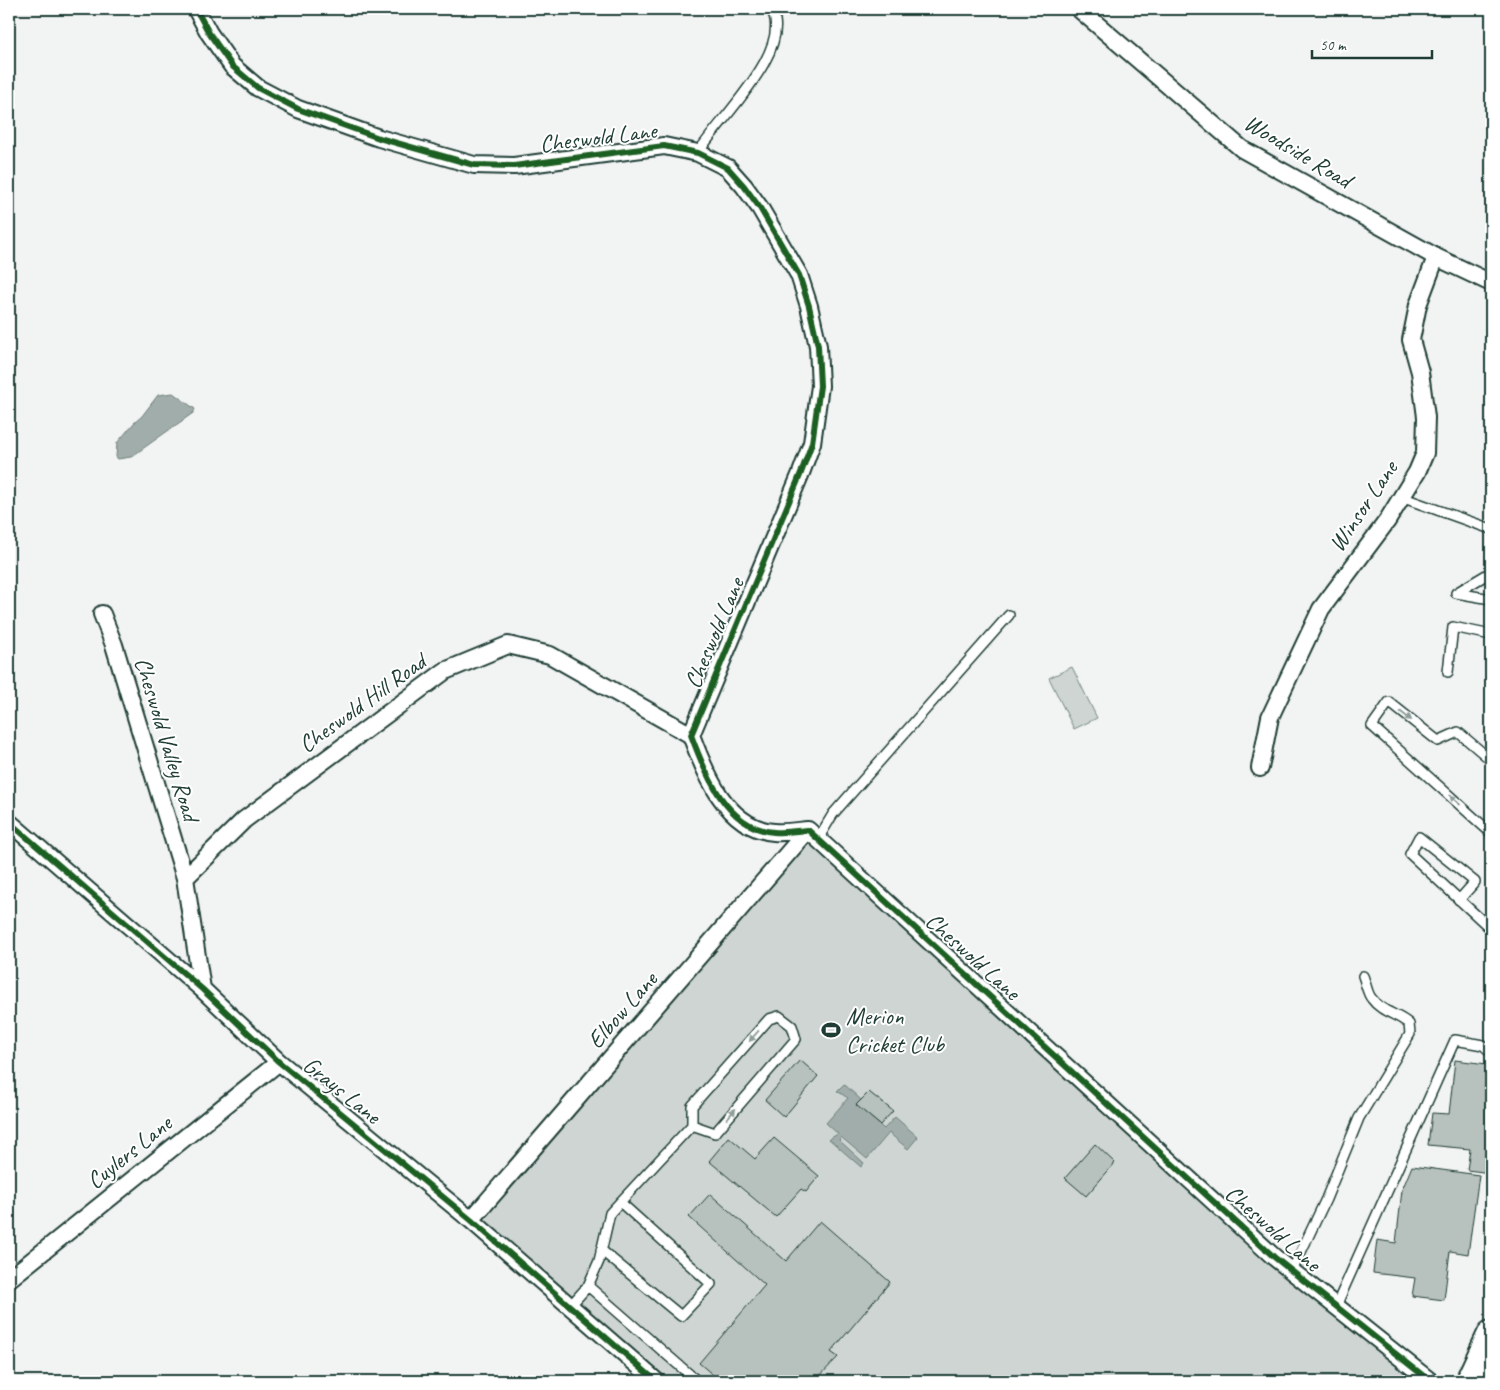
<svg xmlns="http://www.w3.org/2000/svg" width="1500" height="1390" font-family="Caveat,sans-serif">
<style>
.green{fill:#ced5d3;stroke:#768984}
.water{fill:#a1adaa;stroke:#6d807b}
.building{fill:#b7c1bd;stroke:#1f3d34}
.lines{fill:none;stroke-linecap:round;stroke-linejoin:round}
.service-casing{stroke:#1f3d34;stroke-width:12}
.minor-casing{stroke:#1f3d34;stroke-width:20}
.primary-casing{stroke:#1f3d34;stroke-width:30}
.service{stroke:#fff;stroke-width:9}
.minor{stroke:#fff;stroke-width:16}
.primary{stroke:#fff;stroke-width:26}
.cycleway-casing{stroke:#fff;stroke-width:9}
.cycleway{stroke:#1b5e20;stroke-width:6}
.oneway{fill:#8f9e9a}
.labels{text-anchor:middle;stroke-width:4;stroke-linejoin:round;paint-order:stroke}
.street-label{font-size:24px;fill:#1f3d34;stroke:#fff}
.poi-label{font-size:24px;fill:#1f3d34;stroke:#fff;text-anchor:start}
</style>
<rect width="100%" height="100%" fill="#f2f3f3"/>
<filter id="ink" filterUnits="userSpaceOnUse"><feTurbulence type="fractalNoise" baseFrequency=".02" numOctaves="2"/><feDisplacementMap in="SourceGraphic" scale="10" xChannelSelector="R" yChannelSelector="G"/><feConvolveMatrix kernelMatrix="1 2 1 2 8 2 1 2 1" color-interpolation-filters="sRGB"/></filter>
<g filter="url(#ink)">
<path class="green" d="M1072 667 1097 718 1074 729 1049 678Z
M808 830 1274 1257 1430 1381H658L471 1220Z"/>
<path class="water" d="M173 393 195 409 193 413 131 457 118 459 116 457 117 443 134 423 142 416 158 395Z
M844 1084 861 1100 857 1105 884 1129 895 1117 918 1137 908 1149 889 1133 867 1159 841 1137 839 1140 864 1163 861 1167 829 1139 838 1134 826 1123 848 1098 837 1091Z"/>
<path class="building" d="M800 1060 818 1076 784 1117 765 1100Z
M1455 1060 1487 1064 1485 1088H1491V1173L1467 1170 1470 1149 1428 1145 1432 1113 1449 1114Z
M869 1092 893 1111 880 1125 856 1105Z
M729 1137 755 1159 774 1138 819 1176 806 1192 801 1189 776 1217 709 1161Z
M1095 1144 1115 1163 1086 1196 1065 1178Z
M1412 1166 1479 1175 1468 1254 1450 1251 1444 1300 1412 1296 1415 1278 1373 1273 1377 1240 1396 1243 1402 1190Z
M710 1194 786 1261 820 1221 890 1282 831 1352 838 1357 815 1381H720L699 1363 765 1285 689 1217Z"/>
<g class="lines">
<g class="service-casing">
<path id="service" d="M698 153C719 119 795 49 771 9
M1401 497 1491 529
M1491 572 1456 593 1491 599
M1448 672 1453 627 1491 635
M1491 760 1458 732 1438 741 1389 702 1372 726 1491 833
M818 839 833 814 1009 615
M1459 900 1475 882 1419 837 1410 854 1491 929
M601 1250 681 1316 711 1284 620 1202
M1292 1271 1326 1199 1359 1118 1410 1034 1409 1024C1398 1014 1381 1012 1372 999 1367 994 1366 983 1363 976
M588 1286 697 1381
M570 1306 588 1286 599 1261 610 1213 692 1125V1106L769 1019 779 1016 792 1026 796 1039 715 1133 692 1125
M1336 1306 1455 1040 1483 1045 1491 1052"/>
</g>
<g class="minor-casing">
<path id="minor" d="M196 9 209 33 232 66 258 88 298 109 379 138 474 165 514 166 664 146 698 153 728 168 744 186 760 208 799 275 809 306 818 346 820 386 812 443 801 473 691 735C705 773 726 828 774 832 785 833 797 831 808 830L1274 1257 1430 1381
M1079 9 1242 149 1436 257 1491 283
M102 614 114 645 185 878
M1260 768 1270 717 1321 609 1387 521 1417 472 1425 453 1426 417 1420 372 1411 340 1418 305 1436 257
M9 822 202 989 279 1062 471 1220 656 1381
M202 989 185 878 244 820 445 671 508 645 550 655 691 735
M471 1220 808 830
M9 1279 279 1062"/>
</g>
<g class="primary-casing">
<path id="primary" d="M1469 1381 1491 1334"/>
</g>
<use href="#service" class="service"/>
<use href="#minor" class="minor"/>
<use href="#primary" class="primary"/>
<g class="cycleway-casing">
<path id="cycleway" d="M196 9 209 33 232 66 258 88 298 109 379 138 474 165 514 166 664 146 698 153 728 168 744 186 760 208 799 275 809 306 818 346 820 386 812 443 801 473 691 735C705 773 726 828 774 832 785 833 797 831 808 830L1274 1257 1430 1381
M9 822 202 989 279 1062 471 1220 656 1381"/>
</g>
<use href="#cycleway" class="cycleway"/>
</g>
<defs><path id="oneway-solid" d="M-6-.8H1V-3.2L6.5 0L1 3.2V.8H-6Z" transform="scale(1.25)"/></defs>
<g class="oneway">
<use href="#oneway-solid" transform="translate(1406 716) rotate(38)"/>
<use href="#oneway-solid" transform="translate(1455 800) rotate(-138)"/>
<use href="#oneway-solid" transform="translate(754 1036) rotate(131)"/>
<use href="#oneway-solid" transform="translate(731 1114) rotate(-49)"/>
</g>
</g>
<defs>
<g id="stadium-bare" transform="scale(1.5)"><path d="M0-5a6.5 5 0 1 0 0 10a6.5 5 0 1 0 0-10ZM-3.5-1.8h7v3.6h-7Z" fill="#1f3d34" stroke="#fff" stroke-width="2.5" paint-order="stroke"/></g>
</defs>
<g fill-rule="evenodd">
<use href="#stadium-bare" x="831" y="1030"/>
</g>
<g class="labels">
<g class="street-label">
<text transform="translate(598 137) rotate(-7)" y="8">Cheswold Lane</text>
<text transform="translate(1298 151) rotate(31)" y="8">Woodside Road</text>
<text transform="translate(1363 506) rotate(-56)" y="8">Winsor Lane</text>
<text transform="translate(714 633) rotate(-67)" y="8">Cheswold Lane</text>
<text transform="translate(362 703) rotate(-36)" y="8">Cheswold Hill Road</text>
<text transform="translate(167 739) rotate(73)" y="8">Cheswold Valley Road</text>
<text transform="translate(973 956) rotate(42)" y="8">Cheswold Lane</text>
<text transform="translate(622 1010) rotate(-49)" y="8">Elbow Lane</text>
<text transform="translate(342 1090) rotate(39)" y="8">Grays Lane</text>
<text transform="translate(129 1152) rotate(-39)" y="8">Cuylers Lane</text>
<text transform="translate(1273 1228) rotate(41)" y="8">Cheswold Lane</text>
</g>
<g class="poi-label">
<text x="846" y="1024">Merion<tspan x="846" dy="28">Cricket Club</tspan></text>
</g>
</g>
<rect width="1500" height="1390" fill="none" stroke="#fff" stroke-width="30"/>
<rect x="15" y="15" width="1470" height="1360" fill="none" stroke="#1f3d34" stroke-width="2" filter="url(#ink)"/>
<path d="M1312 50v8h120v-8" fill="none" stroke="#1f3d34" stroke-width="2.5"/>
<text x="1320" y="50" font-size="15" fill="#1f3d34" stroke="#ffffff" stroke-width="4" paint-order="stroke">50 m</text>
</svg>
